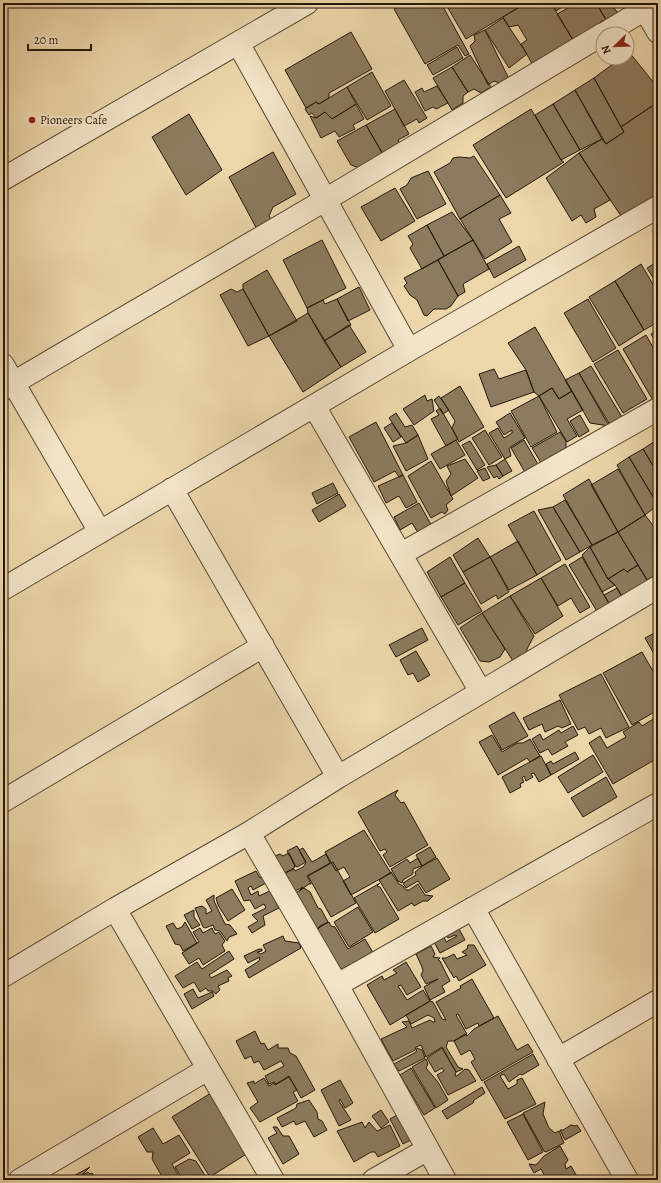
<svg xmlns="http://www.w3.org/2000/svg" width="661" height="1183" font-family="Alegreya,serif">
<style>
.building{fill:#8c7b5e;stroke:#25180b}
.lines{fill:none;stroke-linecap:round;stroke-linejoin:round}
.minor-casing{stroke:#574833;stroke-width:24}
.minor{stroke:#f3e4c8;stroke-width:22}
.poi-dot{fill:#8f2418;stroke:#f3e4c8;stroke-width:1.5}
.labels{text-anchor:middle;stroke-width:4;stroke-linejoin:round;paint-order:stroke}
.poi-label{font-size:12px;fill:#25180b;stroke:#f3e4c8;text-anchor:start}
</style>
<rect width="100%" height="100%" fill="#ecd6aa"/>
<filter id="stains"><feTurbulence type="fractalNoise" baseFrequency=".005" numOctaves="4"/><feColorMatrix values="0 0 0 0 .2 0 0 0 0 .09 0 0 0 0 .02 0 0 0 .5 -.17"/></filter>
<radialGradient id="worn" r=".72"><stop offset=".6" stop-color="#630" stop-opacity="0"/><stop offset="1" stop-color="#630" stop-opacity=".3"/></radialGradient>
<path class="building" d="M405 3H441L469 54 465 56 458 45 425 64 394 9Z
M445 3H526L466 39Z
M526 3H551L576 45 564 46 543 57 535 69 521 44 527 40 518 25 509 27 503 17Z
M551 3H596L607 21H601V25L581 37 577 36 576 45 557 14 570 7 567 4 556 11Z
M596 3H611L616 11 625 16 609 25Z
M503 18 527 54 509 68 485 30Z
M485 30 509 79 500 83 494 81 488 85 470 46 475 41 474 35Z
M351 32 372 69 329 93V98L319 104 316 102 306 108 285 70Z
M457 47 463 58 433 75 427 65Z
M629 52 658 88V102L621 127 594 78 621 58H627V53Z
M470 55 491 87 481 93 474 89 468 92 452 67Z
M452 67 468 92 463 96V103L452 110 433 78Z
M372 72 391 106 367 120 347 87Z
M594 78 624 132 606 144 575 90Z
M404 80 427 118 419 123 417 119 404 126 385 91Z
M437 86 448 103 436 109 433 107 425 111 415 92 422 88 424 92Z
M347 87 356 104 332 119 325 112 316 118 312 113 309 115 305 109 316 102 319 104Z
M575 90 602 139 580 150 553 104Z
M658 102V196L623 219 579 153 602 139 606 144 624 132 621 127Z
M356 104 364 119 353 125 355 129 339 137 335 131 321 138 310 116 316 118 325 112 332 119Z
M553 104 580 150 561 160 535 115Z
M395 109 409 134 398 140 401 147 384 156 366 125Z
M531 109 561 160 564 162 506 198 473 145Z
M189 114 222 170 186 195 152 137Z
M366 125 384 156 362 169 351 165 337 141Z
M273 152 296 194 273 207 269 216 274 224 259 233 229 177Z
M579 153 610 200 594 209 596 217 586 223 581 215 572 221 546 178Z
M474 156 500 195 460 219 434 172 450 163 453 158 459 157 470 158Z
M428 171 446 204 417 219 400 189 407 185 411 178Z
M395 188 415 221 381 241 361 207Z
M500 195 511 213 499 219 512 242 485 259 460 219Z
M452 212 473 240 444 256 427 225Z
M427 225 444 256 422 269 410 248 413 244 408 236Z
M322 240 346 288 307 308 283 260Z
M473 240 489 269 463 284 465 292 458 296 438 260Z
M519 246 526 260 494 278 487 264Z
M438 260 458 296 451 306 446 309H434L427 316 424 315 417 300 410 295 404 286 407 283 404 278Z
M657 262H658V286L647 268Z
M641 264 658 293V322L644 330 615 281Z
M267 270 297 321 269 336 243 289V284Z
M615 281 644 330 619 346 589 297Z
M359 287 370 310 348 321 337 299Z
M231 289 237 292 243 289 269 336 248 346 220 295Z
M337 299 351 325 324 341 308 313 307 308 323 300 325 304Z
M588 299 616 348 593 362 564 313Z
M308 313 341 367 303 392 269 336Z
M349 325 366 352 341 367 324 341Z
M535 327 572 391 559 399 552 388 539 396 534 392 526 370 508 343Z
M658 330V346L651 334Z
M646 335 658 356V400L654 402 623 349Z
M618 350 647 399 623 413 594 364Z
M591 366 622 417 610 425 579 373Z
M494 369 499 379 526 370 534 392 491 407 479 374Z
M579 373 609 426 590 423 565 380Z
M460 386 484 427 459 442 452 428 455 421 441 398Z
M552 388 559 399 572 391 583 410 567 419 577 436 567 442 539 396Z
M425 395 427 401 432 399 434 411 414 425 403 409Z
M439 396 449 410 443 414 434 400Z
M539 396 557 432 531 447 511 411Z
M440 408 458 439 446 446 431 419 439 415 436 411Z
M396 413 405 427 412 425 418 435 406 443 389 418Z
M510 413 525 438 509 448 511 456 505 459 489 433 498 428 504 438 512 433V430L504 435 496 422Z
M580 415 589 431 579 437 570 421Z
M376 422 403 475 399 477 395 471 374 482 349 437Z
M392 423 401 437 393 442 384 428Z
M485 430 502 457 489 465 472 438Z
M560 432 566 441V452L543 466 532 448Z
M418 435 428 459 406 471 393 446 406 443Z
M658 439V474L643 449Z
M456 440 465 455 440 469 431 454Z
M524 440 539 466 526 474 511 448Z
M470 441 485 465 477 470 462 445Z
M643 449 658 474V505L629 457Z
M629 457 658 505 645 515 617 465Z
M465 459 478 478 451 496 446 481 451 474 447 466Z
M505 459 512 471 503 476 496 465Z
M431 461 453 499 446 505 448 510 445 514 442 512 431 518 408 476Z
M496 465 503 476 499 479 497 476 494 478 487 467Z
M485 468 490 478 483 481 477 471Z
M618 469 645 515 618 532 591 485Z
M403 475 417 502 406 508 399 496 386 503 378 486Z
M589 479 618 532 592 545 563 495Z
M333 483 338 493 317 504 312 493Z
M339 494 346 506 319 522 312 510Z
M565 500 592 545 580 552 553 507Z
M419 503 433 528 420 536 412 523 400 530 394 517Z
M553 507 580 552 566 560 538 510Z
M534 511 561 560 537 575 508 525Z
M645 515 658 532V574L647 580 618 532Z
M618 532 638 565 627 572 624 569 608 579 590 547Z
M478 538 490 557 463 572 453 555Z
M518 541 537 575 509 590 490 557Z
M590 547 608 579 615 585 602 592 582 555Z
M450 557 465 583 441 597 427 572Z
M490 557 509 592 498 599 496 595 481 604 463 572Z
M582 557 610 605 598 613 569 565Z
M565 564 590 607 580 613 571 598 558 606 541 578Z
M638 565 650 585 625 601 615 585 608 579 624 569 627 572Z
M541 578 563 616 535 634 510 596Z
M465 583 482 611 458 625 441 597Z
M617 588 625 603 613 610 604 595Z
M510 596 534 636 527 649V656L515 664 482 613Z
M482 613 505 649 500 657 489 662 480 661 460 628Z
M422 628 428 640 396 657 389 645Z
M658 631V659H657L645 638Z
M416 651 430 675 418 682 413 673 408 675 400 660Z
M642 652 658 680V710L632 725 603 673Z
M601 674 629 727 606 738 601 728 589 734 585 727 578 730 559 695Z
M560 700 571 724 562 728 558 726 545 732 542 724 529 730 523 718Z
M514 712 528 736 502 750 489 726Z
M655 718 658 723V763L656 759 613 784 589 743 600 736 607 748 626 737 623 732 639 722 642 726Z
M573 726 578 735 565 742 568 746 552 755 548 749 540 753 532 739 540 734 543 740 559 730 561 733Z
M492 735 502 752 517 743H523L530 739 540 756 530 762 527 758 498 775 479 742Z
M575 752 579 759 551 775 546 764 551 761 553 764Z
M593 755 603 772 568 793 558 777Z
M541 756 551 775 539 782 534 773 531 774 533 777 526 781 524 776 522 778 524 782 520 784 521 787 510 793 502 777Z
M606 777 617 797 583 817 571 798Z
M398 790 395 795 401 803 404 802 428 845 390 867 383 855 387 852 385 849 380 851 358 812Z
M364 830 391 873 351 895 343 881 350 877 344 867 336 871 325 852Z
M297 846 306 862 297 867 295 866 287 851Z
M430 847 436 857 422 866 416 855Z
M303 848 312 862 326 854 330 863 307 876 311 884H309L299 891 303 887 293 892 283 874 294 869 295 871 303 867 306 863 299 850Z
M289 853 295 865 294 868 283 874 275 856 280 854 283 856Z
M418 858 422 866 413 869V874L403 880 402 883 398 881 391 869 407 859 410 863Z
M437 858 450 879 426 893 418 881 406 888 403 883 416 875 415 872 424 865Z
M333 862 356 903 331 917 308 876Z
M256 871 260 878 263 876 266 883 253 890 251 886 248 888 251 895 258 891 259 896 270 891 279 908 263 916 265 925 252 933 248 927 258 921 252 915 266 908 264 904 255 909 250 900 244 901 235 881Z
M391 872 399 884 403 886 406 890H409L418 884 425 895 433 896 428 901H423L414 906 412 903 398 911 379 880Z
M380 883 377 886 380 887 399 919 375 933 354 898Z
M304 888 310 892 318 908 321 909 328 922 317 929 294 894Z
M232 889 245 910 228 921 218 905 216 898Z
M214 895V901L225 924 230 925 237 934 229 937 227 941 220 931 215 930 213 925 205 928 203 927 195 908 202 906 206 909V914L212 911 206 900Z
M358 907 373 932 349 947 334 922Z
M194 910V917L200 925 192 929 184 915Z
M185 922 197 943 183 951 180 945 175 944 166 926 173 923 177 929 182 927Z
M329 922 331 926 335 927 348 949 365 939 375 956 343 975 317 930 320 926Z
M458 927 465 940 440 953 434 942 444 937 446 942 457 936 455 935 448 938 445 931Z
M200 928 203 933 212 928 215 934 219 932 225 941 222 945 225 951 203 965 199 958 189 964 182 953 199 942 193 932Z
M283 936 285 941 299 943 301 948 249 978 245 970 259 961 260 957 248 963 244 956 259 949H262V951L257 952 261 954 266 951 263 945Z
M468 945H474L486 965 459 981 456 976 454 978 442 958H446L454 954 457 959 467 955 462 952 467 949Z
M431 946 435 954 433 957 440 958 438 960 440 961 450 981 442 986 445 992 430 1000 424 987 438 979 426 984 421 975 423 971 422 967 416 954Z
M229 951 234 959 209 975 211 978 227 970 232 976 228 978 229 981 218 986 220 990 216 994 212 991H208L206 988 200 992 194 982 183 988 175 976 197 962 202 969Z
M406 962 421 987 407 995 401 985 398 986 407 1000 423 990 430 1001 390 1025 367 985 382 976 384 980 397 973 393 970Z
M472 979 494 1018 479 1026 478 1023 466 1029 458 1014 456 1015 467 1034 454 1041H448L446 1047 458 1067 463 1069 456 1072 442 1047 426 1057 421 1045 416 1047 415 1050 393 1061 381 1039 407 1027 402 1022 409 1021 412 1028 430 1020 433 1022H435L434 1018 428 1015 411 1024 406 1015 430 1001 433 1002 442 1019 446 1020 436 1002 461 988 460 986Z
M193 989 198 998 212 992 214 996 192 1009 184 994Z
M498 1016 517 1050 528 1044 533 1052 482 1081 471 1062 475 1059 470 1050 461 1055 454 1041 465 1034 467 1036 474 1029Z
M255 1031 261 1044 264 1043 268 1050 278 1044V1048H288L290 1053 296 1056 315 1090 301 1098 289 1076 276 1084 274 1082 269 1084 265 1076 284 1066 281 1061 264 1070 259 1061 254 1063 251 1056 245 1059 236 1041Z
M417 1048 422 1050 425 1058 399 1071 394 1064 416 1052Z
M442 1048 456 1072 455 1076H457L465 1069 469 1070 476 1081 448 1095 437 1075 444 1071 442 1068 435 1072 427 1058Z
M533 1054 539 1065 522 1075 520 1074 509 1082 504 1074 500 1076 508 1089 517 1084V1080L522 1078 536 1104 505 1119 484 1082Z
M426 1059 428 1064 426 1068 438 1082 448 1100 436 1108 412 1067Z
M411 1068 435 1108 424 1115 400 1075Z
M289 1077 297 1090 293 1092 298 1101 260 1122 250 1108 258 1102 247 1083 254 1081V1084L264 1078 269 1086 274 1083 275 1085Z
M340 1080 353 1103 345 1108 340 1099 339 1101 351 1120 339 1126 321 1090Z
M482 1087 485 1093 474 1100 473 1103 447 1119 442 1111Z
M211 1093 248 1153 210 1177 172 1117Z
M309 1100 317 1112 318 1119 322 1121 327 1130 314 1137 305 1121 296 1125 294 1121 282 1127 277 1118 296 1108 297 1104Z
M545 1102 543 1114 549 1128 555 1133 559 1131 564 1143 546 1152 544 1151 523 1113Z
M381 1110 389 1122 381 1128 372 1116Z
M399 1114 413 1139 403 1144 390 1119Z
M523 1114 543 1152 528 1160 507 1122Z
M362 1122 365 1128 369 1122 377 1131 390 1125 400 1146 378 1157 375 1152H371L354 1162 337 1131Z
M571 1125 575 1126 577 1125 581 1131 565 1140 560 1130H563Z
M273 1127H277L283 1136H289L299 1154 283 1164 268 1138 277 1133Z
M153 1128 163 1144 179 1135 190 1153 172 1164 181 1180H164L152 1159 153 1152H147L138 1137Z
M560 1146 568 1160 565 1164 566 1169 571 1166 579 1180H555L554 1178 547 1180 541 1169 534 1173 529 1164 536 1165 544 1156Z
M189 1159 196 1161 206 1177 201 1180H183L175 1167Z
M90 1167 81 1176 88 1172 90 1174 92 1173 96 1180H72L70 1178Z"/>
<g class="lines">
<g class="minor-casing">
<path id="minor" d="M641 3 658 32
M604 34 645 9
M238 43 409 350
M3 179 307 3
M3 365 100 532
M3 389 325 200 603 34
M314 406 481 692
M172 489 338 777
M401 554 658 409
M3 589 409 350 658 207
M3 801 263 646
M249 833 337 985 445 1180
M473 908 627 1180
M115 909 273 1180
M3 976 115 909 249 833 338 777 658 587
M337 985 658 804
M558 1059 658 1001
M20 1180 208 1069
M374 1180 428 1149"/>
</g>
<use href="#minor" class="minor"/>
</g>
<circle class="poi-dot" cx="32" cy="120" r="4"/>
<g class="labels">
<g class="poi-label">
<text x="40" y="124">Pioneers Cafe</text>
</g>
</g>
<rect width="661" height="1183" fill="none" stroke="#ecd6aa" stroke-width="16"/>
<rect x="4" y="4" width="653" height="1175" fill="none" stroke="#25180b" stroke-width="2"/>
<rect x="8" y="8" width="645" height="1167" fill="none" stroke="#25180b"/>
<g transform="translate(615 46) rotate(247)"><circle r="19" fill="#f3e4c8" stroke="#a1927c"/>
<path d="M0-3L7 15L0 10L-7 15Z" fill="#8f2418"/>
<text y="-6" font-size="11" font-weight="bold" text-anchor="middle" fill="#25180b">N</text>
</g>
<path d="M28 44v6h63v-6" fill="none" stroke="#25180b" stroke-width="2"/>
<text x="34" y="44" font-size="12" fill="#25180b" stroke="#f3e4c8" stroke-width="3" paint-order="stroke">20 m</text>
<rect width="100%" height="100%" filter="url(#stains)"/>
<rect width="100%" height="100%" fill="url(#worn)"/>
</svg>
